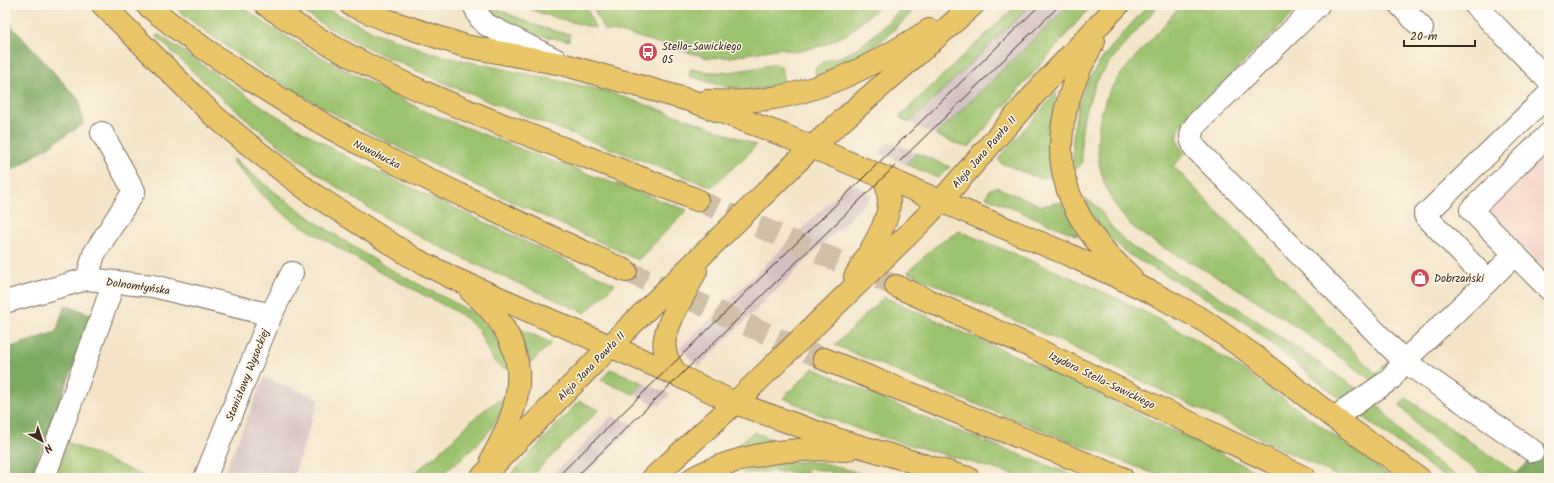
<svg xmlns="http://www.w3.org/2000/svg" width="1554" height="483" font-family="Kalam,sans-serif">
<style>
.built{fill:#f7d1c9}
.industrial{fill:#d2bfc1}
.green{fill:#9bc26e;stroke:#6b7646}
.forest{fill:#7ca861;stroke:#5c6940}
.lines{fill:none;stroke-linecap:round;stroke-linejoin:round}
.major-tunnel{stroke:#cfc0a7;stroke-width:22;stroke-dasharray:22 11;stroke-linecap:butt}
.minor-casing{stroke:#7c6b5a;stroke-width:24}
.major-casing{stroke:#7c6b5a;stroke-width:24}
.minor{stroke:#fff;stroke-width:22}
.major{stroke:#e9c769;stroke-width:22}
.tram{stroke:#3b2a1e;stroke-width:1}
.labels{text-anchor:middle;stroke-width:3;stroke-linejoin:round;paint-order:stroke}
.poi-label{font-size:11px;fill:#3b2a1e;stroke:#fcf5e5;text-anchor:start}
.street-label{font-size:11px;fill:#3b2a1e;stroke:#fcf5e5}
</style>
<rect width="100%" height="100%" fill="#fcf5e5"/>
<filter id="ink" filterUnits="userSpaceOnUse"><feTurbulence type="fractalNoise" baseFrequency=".025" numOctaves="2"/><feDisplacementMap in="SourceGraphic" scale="8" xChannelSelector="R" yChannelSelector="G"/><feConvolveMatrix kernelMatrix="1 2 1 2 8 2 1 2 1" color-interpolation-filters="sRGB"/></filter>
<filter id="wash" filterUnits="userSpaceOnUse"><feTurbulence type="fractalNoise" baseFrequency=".012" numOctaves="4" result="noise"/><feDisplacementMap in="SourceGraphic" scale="16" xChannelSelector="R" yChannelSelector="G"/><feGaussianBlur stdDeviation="0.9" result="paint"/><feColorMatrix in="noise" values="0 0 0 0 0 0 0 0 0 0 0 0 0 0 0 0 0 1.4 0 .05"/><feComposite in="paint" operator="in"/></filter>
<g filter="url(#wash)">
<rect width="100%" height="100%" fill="#f4e5c9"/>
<path class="built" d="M1549 153V272L1489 211Z"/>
<path class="industrial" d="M1031 5H1069L936 135 909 123Z
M890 142 917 153 906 164 879 153Z
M850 182 862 188 872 196 699 366 693 361 680 348Z
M264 378 319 398 293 478H222Z
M643 383 670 394 659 406 633 394Z
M612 416 635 425 581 478H549Z"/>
<path class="green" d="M172 5H240L273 29 323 58 424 111 536 155 687 210 638 260C512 200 380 146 262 71 231 51 201 28 172 5Z
M293 5H318L379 34 438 55 606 91 707 126 756 145 740 163 739 162 712 187C588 139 461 96 342 35 325 27 309 15 293 5Z
M485 5H489C516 17 541 30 570 34L569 41 521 32 504 26Z
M519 5H586L595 28 549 16Z
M592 5H881L849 33 824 45 796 52 781 48 731 57 708 58 624 33 604 30Z
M905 5H920C902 21 886 39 866 52 850 63 833 70 816 77L815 70C820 59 837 59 847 54 869 43 887 22 905 5Z
M1017 5H1031L909 123 899 117Z
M1069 5H1092L969 147 962 146 936 135Z
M1148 5H1159L1112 59 1096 82 1084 115 1081 137 1082 163 1076 170 1074 169C1066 90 1100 60 1148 5Z
M1181 5H1302L1184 121C1175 132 1176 143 1185 154L1173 166 1376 374 1389 361 1390 365 1375 382C1330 351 1286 318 1240 290 1209 271 1175 256 1145 236 1101 207 1087 147 1106 99 1112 82 1126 69 1137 55 1152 39 1166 22 1181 5Z
M158 34 269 111 349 158 615 284 585 313C506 277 425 245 352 197 281 151 216 96 156 36Z
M776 64 781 67 785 86C744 92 728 89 689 76L691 69C719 77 748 69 776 64Z
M1057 92 1050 136V158L1054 177 1038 178 1001 163 998 159Z
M917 153 950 167 938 178 906 164Z
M234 159C280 198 328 232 380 263 411 282 445 296 476 315 492 329 502 347 507 369 489 366 486 341 477 329 471 322 463 316 455 311L374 269 297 223 279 210 262 194 232 161Z
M996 187 1042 206 1061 202 1078 236 986 197 990 189Z
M1084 198 1097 206 1114 230 1132 247 1232 304 1360 391 1340 399 1246 323 1211 301 1128 254 1104 232 1095 219Z
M959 231C1038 264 1120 295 1194 339 1263 381 1327 431 1392 478H1341L1062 342 908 272 934 247Z
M884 297 1063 377 1270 478H1165L955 396 835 345Z
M518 328 552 343 530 363 527 351 517 329Z
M813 368 928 419 1080 478H1026L872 434 828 418 783 398Z
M611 369 643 383 633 394 601 380Z
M506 398C496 435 465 455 437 478H408C421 468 434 457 446 446 464 430 482 406 506 398Z
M1406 398 1516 473V474L1513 478H1487L1424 433 1400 405Z
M579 401 599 410 529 478H508Z
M1376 403 1409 441 1458 478H1446L1357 413Z
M754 432 774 440 773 443 734 450 733 449Z
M67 442 148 478H56Z
M804 461 828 464 866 475 865 478H832V472L808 468 806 475 775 471 743 474 741 471 769 464Z"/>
<path class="forest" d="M5 19 79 100 83 124 5 175Z
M65 305 93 315 30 478H5V349L56 332Z
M1549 442V478H1513L1516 474Z"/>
</g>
<g filter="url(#ink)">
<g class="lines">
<path class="major-tunnel" d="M697 200 896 286
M626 271 824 359"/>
<g class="minor-casing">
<path id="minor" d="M474 5 480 18 487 25 556 60
M1318 5 1198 122C1190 132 1189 137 1195 148L1404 361 1488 281 1425 215 1549 94
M1400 5 1422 28
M1476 6 1549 81
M1549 134 1471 210 1549 289
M87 279 94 254 134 191 102 133
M1488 281 1514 255
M5 302 87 279 153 286 271 315
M1334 418 1391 379 1404 361 1533 451
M44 478 114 282
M205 478 271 315 292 273"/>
</g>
<g class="major-casing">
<path id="major" d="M103 5 213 115 258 152 313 194 415 259 453 278 679 376 735 403 842 441 968 478
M147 5C290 122 459 195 626 271
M266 5C397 96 551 140 697 200
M351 5 389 21 465 46 562 64 692 101 783 135 1067 254 1153 293 1203 320 1253 355 1334 418 1419 478
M1094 41C1042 133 1049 205 1131 277
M707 101C720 101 734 102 747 101 814 97 873 66 929 30
M855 277C866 257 888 226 889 204 889 195 887 185 884 177
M896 286 1034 348 1305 478
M471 291C531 342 529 394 492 458
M824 359 1122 478
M679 376C656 351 664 334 677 307 684 295 690 283 696 271
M481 478 633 323 811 148 973 5
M653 478 735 403 917 226 941 201 1047 80 1118 5
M693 478C740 453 794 447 847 450"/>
</g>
<use href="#minor" class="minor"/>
<use href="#major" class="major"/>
<path class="tram" d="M556 478 1040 5
M575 478 1060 5"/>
</g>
</g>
<defs>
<g id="bus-disc" transform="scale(1)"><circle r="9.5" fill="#d1495b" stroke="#fcf5e5"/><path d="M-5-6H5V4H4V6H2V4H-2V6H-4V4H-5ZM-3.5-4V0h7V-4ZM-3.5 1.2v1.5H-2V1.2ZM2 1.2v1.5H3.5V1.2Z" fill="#fff"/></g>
<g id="shop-disc" transform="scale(1)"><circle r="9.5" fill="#d1495b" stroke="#fcf5e5"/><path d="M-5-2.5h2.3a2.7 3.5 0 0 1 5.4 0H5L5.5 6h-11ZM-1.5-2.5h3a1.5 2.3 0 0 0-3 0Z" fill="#fff"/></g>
</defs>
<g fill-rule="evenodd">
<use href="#bus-disc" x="648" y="52"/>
<use href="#shop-disc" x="1420" y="278"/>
</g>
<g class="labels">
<g class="poi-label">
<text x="662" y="50">Stella-Sawickiego<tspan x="662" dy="13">05</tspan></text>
<text x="1434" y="282">Dobrzański</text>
</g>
<g class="street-label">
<text transform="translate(984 152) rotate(-49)" y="4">Aleja Jana Pawła II</text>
<text transform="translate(377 154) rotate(27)" y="4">Nowohucka</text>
<text transform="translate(138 286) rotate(8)" y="4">Dolnomłyńska</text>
<text transform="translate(591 366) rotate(-46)" y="4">Aleja Jana Pawła II</text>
<text transform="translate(247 375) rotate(-68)" y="4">Stanisławy Wysockiej</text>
<text transform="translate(1102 380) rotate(26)" y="4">Izydora Stella-Sawickiego</text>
</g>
</g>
<rect width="1554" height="483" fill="none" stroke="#fcf5e5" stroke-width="20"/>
<g transform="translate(42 441) rotate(140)" stroke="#fcf5e5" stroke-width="3" paint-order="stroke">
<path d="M0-3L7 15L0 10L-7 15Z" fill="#3b2a1e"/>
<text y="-6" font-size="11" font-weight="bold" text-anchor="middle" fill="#3b2a1e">N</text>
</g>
<path d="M1404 40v6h71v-6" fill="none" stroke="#3b2a1e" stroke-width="2"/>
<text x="1410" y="40" font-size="12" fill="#3b2a1e" stroke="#fcf5e5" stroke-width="3" paint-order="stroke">20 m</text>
</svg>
